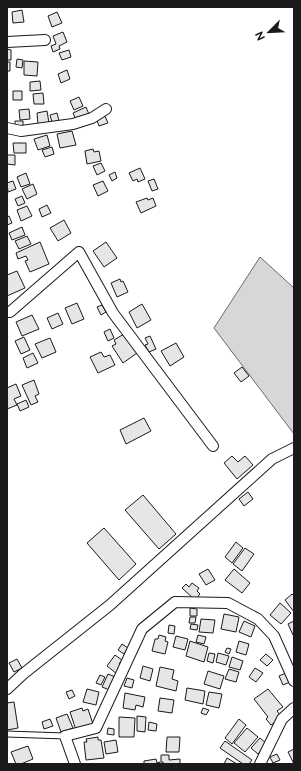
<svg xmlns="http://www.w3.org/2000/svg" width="301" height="771" font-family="Raleway,sans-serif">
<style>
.water{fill:#d7d7d7;stroke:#6a6a6a}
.building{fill:#e6e6e6;stroke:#1a1a1a}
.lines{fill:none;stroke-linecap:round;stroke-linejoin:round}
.service-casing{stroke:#1a1a1a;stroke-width:7}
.minor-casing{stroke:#1a1a1a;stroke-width:12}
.service{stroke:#fff;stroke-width:5}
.minor{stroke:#fff;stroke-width:10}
</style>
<rect width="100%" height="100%" fill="#fff"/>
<path class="water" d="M260 257 294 288V434L214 328Z"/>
<path class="building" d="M22 10 24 22 13 23 12 12Z
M57 12 62 23 52 27 48 16Z
M63 32 67 42 59 46 60 49 53 52 51 46 56 44 53 36Z
M7 49 11 50V60H7Z
M69 50 71 57 62 60 59 53Z
M17 59 23 60 22 68 16 67Z
M24 61 38 62 37 76 24 75Z
M7 62H10V71H7Z
M67 70 70 79 61 83 58 74Z
M40 81 41 90 30 91V82Z
M13 91H22V100H13Z
M43 93 44 104H34L33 94Z
M79 97 83 106 74 110 70 101Z
M86 107 90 117 77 122 73 113Z
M29 109 30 119 20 120 19 110Z
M47 111 49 123 38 125 37 113Z
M57 113 59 121 52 122 50 115Z
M104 114 108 123 99 126 96 118Z
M15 121H23V127H15Z
M72 131 76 145 60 148 57 134Z
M47 135 50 146 38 150 34 139Z
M13 143H26V153H14Z
M52 147 54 154 45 157 42 150Z
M93 149 94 152 99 151 101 161 87 164 85 151Z
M7 155H15V165L7 164Z
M101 163 105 171 97 175 93 166Z
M140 168 145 179 138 182 137 179 133 181 129 173Z
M115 172 117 178 112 181 109 175Z
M26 173 30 184 21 187 17 177Z
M154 179 158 189 152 191 148 181Z
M13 181 16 189 8 192 7 183Z
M103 181 108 191 98 196 93 185Z
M33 184 37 194 27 199 22 189Z
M22 196 25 203 18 206 15 199Z
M147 198 148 200 153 198 156 206 141 213 136 202Z
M47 205 51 213 42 217 39 209Z
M27 206 32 216 21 221 17 210Z
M9 216 12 223 7 225V217Z
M64 220 71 233 58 241 50 228Z
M22 227 25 235 12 240 9 233Z
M27 236 31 244 19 249 15 241Z
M40 242 49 264 30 272 25 261 28 260 26 256 18 259 16 253Z
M106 242 117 258 104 267 93 251Z
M17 271 25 288 7 296V275Z
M120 279 121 282 123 281 128 292 117 297 111 283Z
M77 303 84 319 72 324 65 308Z
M142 304 151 320 137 328 129 312Z
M102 305 106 312 101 315 97 307Z
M58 313 63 324 52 329 47 318Z
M32 315 39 329 22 336 16 322Z
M110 329 114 338 108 341 104 332Z
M124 334 137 353 123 363 112 346 116 344 114 340Z
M150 336 156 349 149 352 145 345 148 344 145 338Z
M24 337 30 350 21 354 15 341Z
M50 338 56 352 42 358 35 344Z
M176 343 184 357 170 366 161 351Z
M101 352 104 357 110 355 115 365 98 373 90 357Z
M33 353 38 363 27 368 23 358Z
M242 367 249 376 241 382 234 373Z
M34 380 39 394 35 396 38 402 31 405 22 385Z
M16 384 21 396 14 399 17 405 7 409V388Z
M26 400 29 407 20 411 17 404Z
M144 418 151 431 126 444 120 430Z
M232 456 238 462 245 456 253 465 237 479 224 463Z
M248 492 253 499 244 506 239 499Z
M143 495 176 534 159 549 125 510Z
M104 528 136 564 119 580 87 543Z
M236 542 243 548 232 563 225 557Z
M245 548 254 554 242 571 233 564Z
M208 569 215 580 206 585 199 574Z
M234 569 250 583 242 593 225 580Z
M192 583 199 588 197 591 200 594 195 600 182 588 186 584 189 587Z
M292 594 294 596V612L285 600Z
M280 603 291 613 281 624 270 615Z
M190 608 197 609V616H190Z
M224 614 239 617 236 632 221 629Z
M190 617H196L195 623H189Z
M201 619 215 620 213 633 199 632Z
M244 621 255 626 251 637 239 632Z
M294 621V634L293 635 288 624Z
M191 624 198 625 197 630 190 629Z
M169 625 175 626 174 634 168 633Z
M159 635 166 637 165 641 168 642 165 654 152 651 155 639H158Z
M198 635 206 637 204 644 196 642Z
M176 636 188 639 185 650 173 647Z
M190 641 208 647 204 662 186 656Z
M239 641 249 644 246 655 236 652Z
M122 644 128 648 124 654 118 650Z
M227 648 231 649 229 654 225 652Z
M209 653 215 654 213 663 207 661Z
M218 653 229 656 226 665 216 662Z
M266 654 273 660 267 666 260 660Z
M115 655 122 660 119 664 122 666 117 674 107 666Z
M232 657 243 661 240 670 229 667Z
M17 659 22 668 14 672 9 663Z
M143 666 153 669 150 681 140 678Z
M160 667 174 670 172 679 178 681 176 691 156 686Z
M255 668 263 673 256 682 249 677Z
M229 669 239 672 236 682 225 679Z
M208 671 224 676 220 689 204 684Z
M286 673 290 682 283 685 279 676Z
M108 674 118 678 112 691 102 687Z
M100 675 105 677 101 685 96 683Z
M127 678 134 680 132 688 124 686Z
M187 688 205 691 203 704 185 700Z
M87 689 99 692 96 705 83 702Z
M268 689 283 707 277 711 282 717 271 725 266 719 268 717 254 699Z
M72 690 75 696 69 699 66 692Z
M209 692 222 694 219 708 206 705Z
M125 693 145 697 143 707 136 705 135 710 123 708Z
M160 698 174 700 172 713 158 711Z
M14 702 18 728 7 730V703Z
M82 708 83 711 88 709 93 724 76 730 70 712Z
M203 708 209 710 206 715 201 713Z
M67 714 73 728 61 732 56 718Z
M137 716 146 717 145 732 137 731Z
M119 717 135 718 134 737H119Z
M50 719 53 726 44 729 42 722Z
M239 719 246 725 232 744 225 738Z
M149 722 157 724 156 731 148 730Z
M108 728 114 729V735L107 734Z
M247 728 258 737 245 752 234 743Z
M98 737V740H101L104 758 86 760 84 742H87L86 739Z
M167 737H180L179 752H166Z
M260 738 267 744 258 754 251 748Z
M116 740 118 752 106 754 104 742Z
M225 741 252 760 249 764H243L220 748Z
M28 746 33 759 21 764H16L11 752Z
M294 749V764L288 752Z
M277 754 280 760 273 763 270 757Z
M161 755H169V760L180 759V764H164L163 762H161Z
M227 758 237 764H224Z
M156 759 157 763 160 762V764H144V761Z"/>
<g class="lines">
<g class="service-casing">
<path id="service" d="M7 734 65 736"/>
</g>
<g class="minor-casing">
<path id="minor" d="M7 42 45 40
M7 128 21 131 73 124 92 118 106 109
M7 312H10L79 252 113 313 213 446
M7 689 23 674 110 605 272 459 294 448
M75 764 65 736 96 728 142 629 175 602 228 603 258 619 274 636 294 681
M260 764 282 719 294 708"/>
</g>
<use href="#service" class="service"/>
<use href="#minor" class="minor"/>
</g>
<rect width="301" height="771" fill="none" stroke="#1a1a1a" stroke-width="16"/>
<g transform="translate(269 32) rotate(246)" stroke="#ffffff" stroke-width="3" paint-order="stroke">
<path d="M0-3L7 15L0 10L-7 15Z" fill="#1a1a1a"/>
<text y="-6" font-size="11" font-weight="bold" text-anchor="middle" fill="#1a1a1a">N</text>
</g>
</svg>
